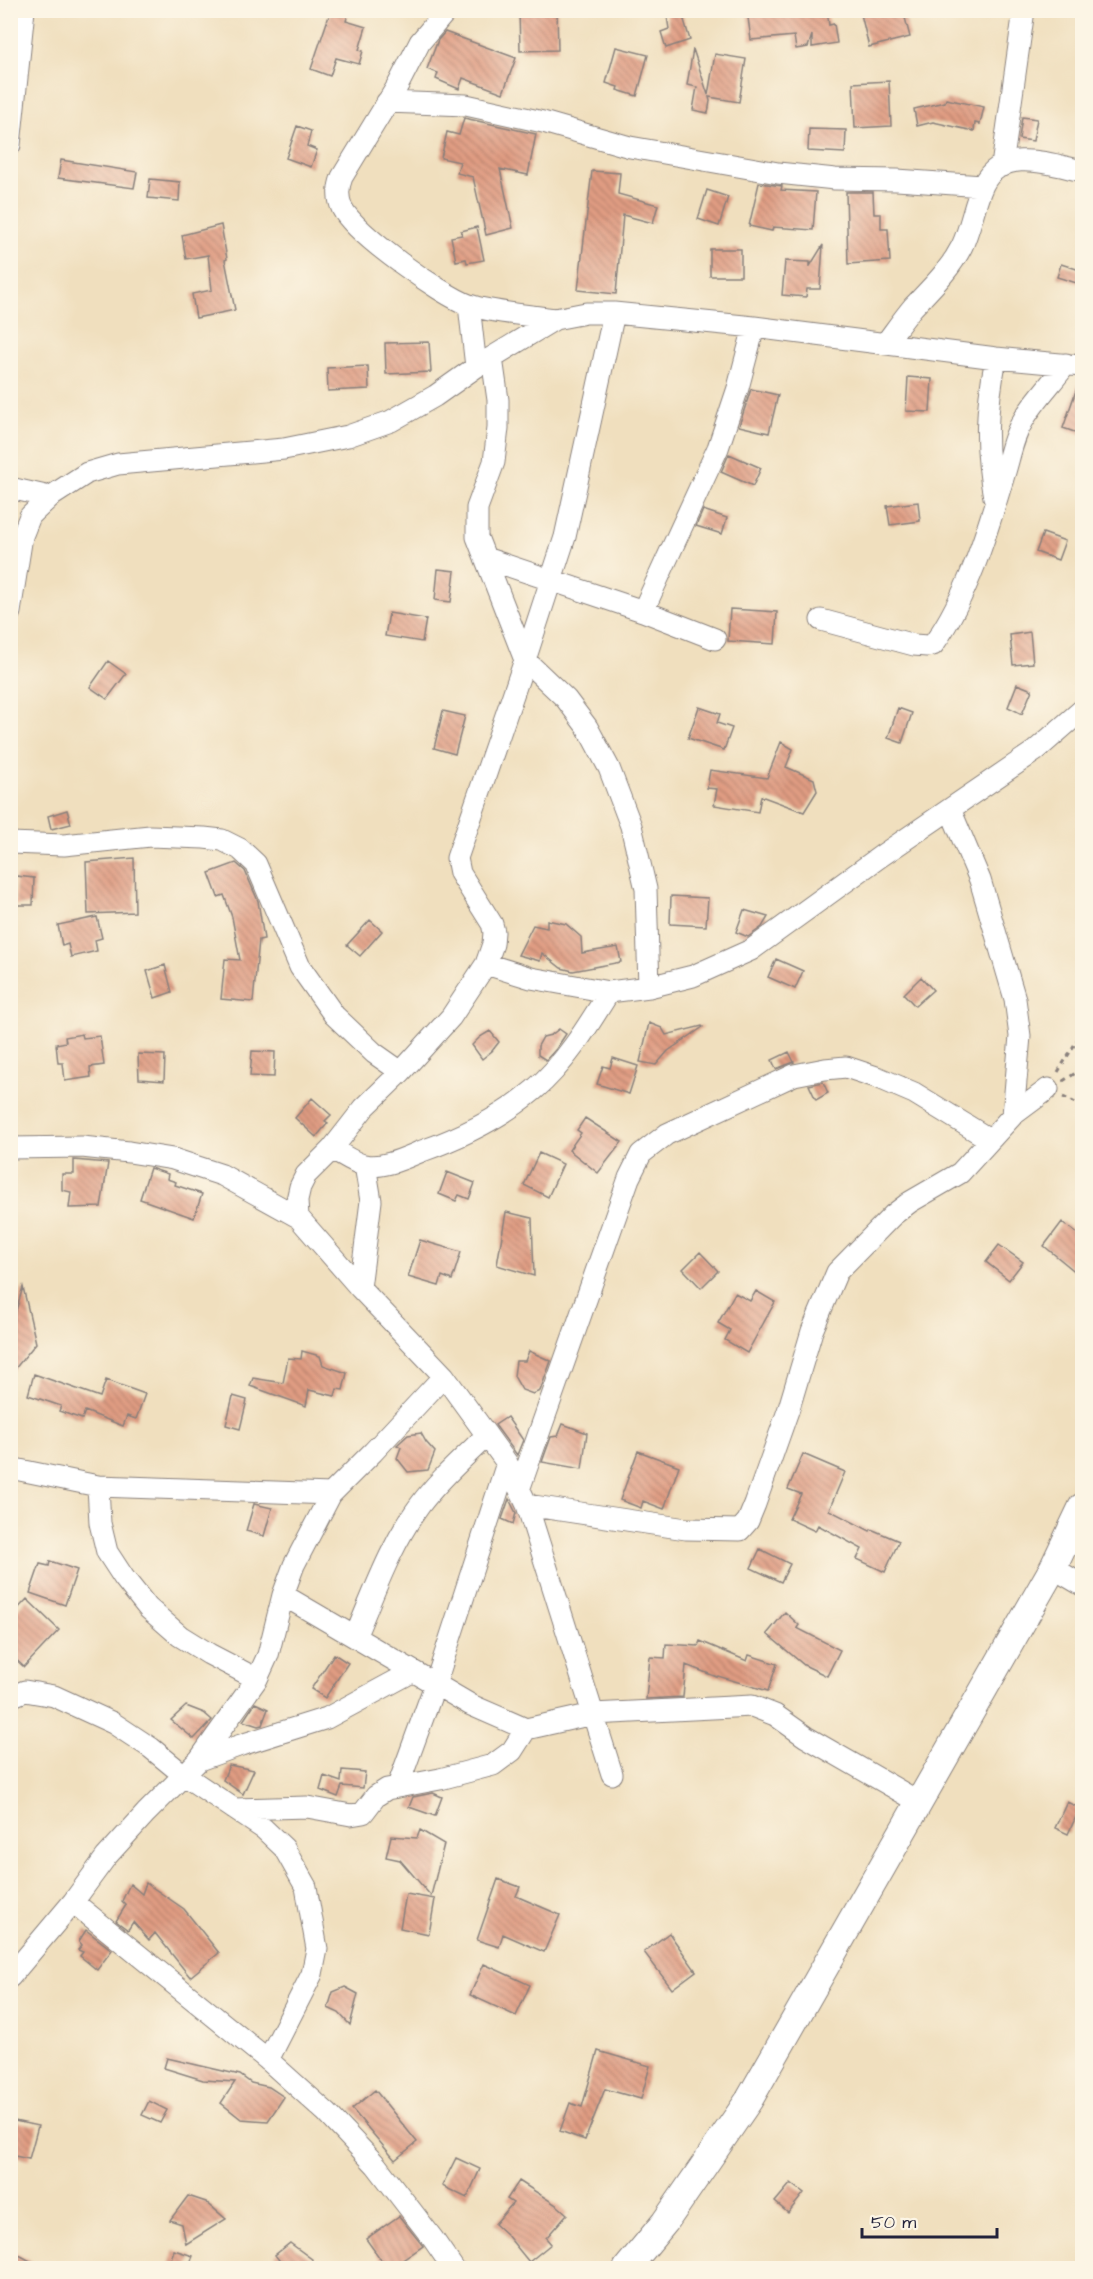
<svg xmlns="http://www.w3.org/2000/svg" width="1093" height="2279" font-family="'Architects Daughter',sans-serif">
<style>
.building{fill:url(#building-back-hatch)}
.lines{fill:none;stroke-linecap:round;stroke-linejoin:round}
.minor-casing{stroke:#89807c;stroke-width:23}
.tertiary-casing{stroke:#89807c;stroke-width:29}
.path{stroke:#89807c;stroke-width:3;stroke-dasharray:4.5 4.5;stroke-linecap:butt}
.minor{stroke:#fff;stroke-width:21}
.tertiary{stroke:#fff;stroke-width:27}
</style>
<defs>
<pattern id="building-back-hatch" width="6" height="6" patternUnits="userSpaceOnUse" patternTransform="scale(1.5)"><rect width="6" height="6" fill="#e09c82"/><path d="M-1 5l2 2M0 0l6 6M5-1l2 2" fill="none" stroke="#b57f6c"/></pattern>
</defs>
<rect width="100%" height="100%" fill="#fcf5e5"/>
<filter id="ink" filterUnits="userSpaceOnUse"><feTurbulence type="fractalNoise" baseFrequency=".0167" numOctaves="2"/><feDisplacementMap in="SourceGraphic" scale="12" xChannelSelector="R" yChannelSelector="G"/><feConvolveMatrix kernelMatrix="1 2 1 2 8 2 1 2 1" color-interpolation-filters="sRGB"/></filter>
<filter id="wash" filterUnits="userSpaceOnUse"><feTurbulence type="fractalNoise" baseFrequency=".008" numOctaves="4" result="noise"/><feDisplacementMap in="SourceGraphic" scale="24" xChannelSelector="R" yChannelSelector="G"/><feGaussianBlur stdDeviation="1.35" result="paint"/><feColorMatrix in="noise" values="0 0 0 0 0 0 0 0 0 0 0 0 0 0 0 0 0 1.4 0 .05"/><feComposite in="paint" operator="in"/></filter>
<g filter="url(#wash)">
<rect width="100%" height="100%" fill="#f0dfbe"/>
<g id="blocks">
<path class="building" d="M331 10H349L346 21 366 27 359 50 363 51 359 64 336 58 330 76 311 69Z
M519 10H557L558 50 520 51Z
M666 10H681L690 40 666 48 661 32 669 29Z
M747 10H827L829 25 834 24 837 43 812 47V35L808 47 796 49 794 36 751 40Z
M860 10H903L910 37 869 47Z
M445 32 516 58 503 93 463 78 459 89 436 79 438 73 427 69 438 40Z
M616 47 648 55 637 96 617 90 618 87 606 83Z
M693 49 708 95 715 54 746 59 739 102 709 97 710 101 708 113 693 110 697 87 687 85Z
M889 81 891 126 855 128 853 83Z
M946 99 984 107 980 124 975 123 974 131 933 122 917 126 914 109 945 102Z
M1022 117 1037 119 1033 141 1019 139Z
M464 118 536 134 528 175 500 169 513 228 486 235 473 177 457 173 460 162 441 158 447 132 459 135Z
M297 126 311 131 307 146 317 150 311 167 286 158Z
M809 129 846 130 845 153 808 151Z
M61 160 137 172 134 188 58 178Z
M592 171 620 173 618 194 658 205 653 223 623 215 616 294 578 290Z
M150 179 180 182 179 201 148 198Z
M759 183 782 186 781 190 816 192 813 230 773 227 772 231 749 226Z
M707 190 728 197 719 226 698 219Z
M846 192H873L874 214H881V229H888L890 261 848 264Z
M221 225 227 259 225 260 235 310 196 318 192 294 212 290 208 255 186 259 182 235Z
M477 227 484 260 467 263 466 259 456 261 451 237 462 235 461 231Z
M823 245 820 289H807L806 297 782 295 785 261 810 262V266Z
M710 249H741V276H710Z
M1061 264 1083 271V285L1057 277Z
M429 342 431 372 386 374 385 343Z
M368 366 369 389 328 391 327 368Z
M908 377 932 379 930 412 906 411Z
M1080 379H1083V435L1063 428Z
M751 389 778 395 769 433 739 426Z
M729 454 761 468 753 486 721 472Z
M918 502 920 521 890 525 887 506Z
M703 510 727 518 722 534 696 526Z
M1043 533 1065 541 1058 560 1036 552Z
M438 569 455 571 451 602 435 600Z
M730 609 777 612 775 644 728 641Z
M389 613 426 619 422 642 385 636Z
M1030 632 1033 663 1013 665 1010 635Z
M108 661 126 674 107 699 90 687Z
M1017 684 1032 690 1022 714 1008 707Z
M699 707 720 714 717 723 732 728 724 750 688 738Z
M898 708 912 713 902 743 888 738Z
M443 711 465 716 455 754 434 748Z
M781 742 793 749 786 767 814 779 817 791 804 812 761 796 758 812 714 805 717 789 707 788 710 770 767 778Z
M67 810 71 824 51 829 48 816Z
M134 858 135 912 88 914 86 862Z
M236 863 245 871 258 901 264 939 259 940 253 1002 221 999 225 959 240 960 232 917 224 895 218 897 209 873Z
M16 876 34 878 33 905H15Z
M671 896 708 898 706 926 670 924Z
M744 910 768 917 762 927 748 937 736 932Z
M97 917 102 938 95 940 97 951 71 957 68 944 62 946 58 925Z
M370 920 382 931 360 956 347 945Z
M547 920 566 924 581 937 582 953 618 947 621 962 573 971 561 968 542 953 540 961 518 955 533 925 547 928Z
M776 959 803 971 795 989 768 977Z
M165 965 172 992 155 998 147 971Z
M921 977 933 990 915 1006 904 994Z
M649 1023 662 1028 666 1035 702 1026 703 1027 668 1051 656 1065 640 1062Z
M559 1029 566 1034 556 1049 546 1060 538 1055V1046L543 1037 551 1035Z
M490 1031 499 1042 492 1051 482 1059 472 1045 480 1037Z
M82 1034 83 1038 100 1036 104 1065 90 1067 91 1077 65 1081 63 1063H58L56 1044 66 1042 65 1037Z
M252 1051 275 1052 274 1077 250 1076Z
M789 1052 794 1062 776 1069 772 1060Z
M138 1054 165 1055 164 1081 139 1079Z
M613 1058 638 1066 629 1094 597 1084 603 1066 610 1068Z
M823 1082 828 1093 816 1100 809 1085Z
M312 1098 331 1115 325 1121 328 1123 316 1137 295 1118Z
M585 1118 622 1142 598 1173 569 1150 581 1133 577 1130Z
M539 1153 563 1164 548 1197 524 1185Z
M74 1160 108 1163 101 1207 69 1208 71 1192 62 1190V1174H74Z
M150 1168 168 1174 167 1179 176 1182 175 1185 202 1194 194 1218 140 1199Z
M447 1172 475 1183 469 1199 459 1195 456 1201 439 1194Z
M506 1212 532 1218 534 1276 497 1265Z
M1062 1222 1083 1238V1278L1044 1246Z
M420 1240 461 1252 452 1280 442 1276 439 1286 408 1277Z
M999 1245 1023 1262 1009 1280 986 1262Z
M700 1252 718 1271 701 1288 683 1269Z
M23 1287 36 1343 10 1375V1331Z
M756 1291 775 1302 747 1353 725 1340 730 1330 718 1323 735 1293 750 1301Z
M302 1351 320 1356 323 1365 347 1373 343 1390 337 1389 335 1396 309 1390 306 1406 250 1386 253 1378 283 1383 288 1358 301 1359Z
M529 1351 551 1361 540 1391 533 1394 522 1390 514 1376 516 1361H525Z
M34 1374 100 1397 106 1380 145 1394 136 1419 127 1416 123 1426 85 1411 82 1419 59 1411 61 1406 28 1395Z
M233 1396 247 1400 240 1429 226 1425Z
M507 1417 523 1440 517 1455 495 1425Z
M563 1424 587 1433 582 1469 542 1462 551 1437 558 1436Z
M421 1433 426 1442 435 1452 428 1470 408 1472 397 1458 401 1447 397 1445 408 1435Z
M638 1451 679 1466 664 1509 643 1501 641 1508 620 1500Z
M803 1454 845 1472 829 1510 870 1531 871 1529 899 1541 885 1572 857 1559 862 1549 818 1525 815 1531 789 1519 801 1494 788 1489Z
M509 1499 516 1513 513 1524 502 1519Z
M254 1504 272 1508 264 1536 246 1531Z
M760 1549 790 1564 781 1582 751 1568Z
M50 1561 77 1570 65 1605 30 1593 40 1564 49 1566Z
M27 1599 59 1630 24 1667 10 1654V1617Z
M785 1612 799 1625 797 1628 840 1650 827 1676 804 1665 767 1634Z
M700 1641 747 1661 749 1655 777 1664 768 1691 718 1676 717 1677 686 1665 683 1697 646 1699 650 1657 665 1658 666 1644 698 1646Z
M334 1654 348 1663 325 1698 311 1689Z
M255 1703 268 1709 262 1725 258 1726 243 1721Z
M186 1706 204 1713 212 1720 194 1739 171 1720Z
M229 1765 254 1770 243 1794 223 1780Z
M342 1770 365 1772 363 1788 342 1786 338 1797 320 1790 324 1776 341 1782Z
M433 1793 442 1797 435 1816 409 1807 413 1797Z
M1067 1802 1080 1808 1068 1834 1055 1828Z
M420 1830 444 1844 431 1896 400 1860 386 1857 391 1836 417 1838Z
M498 1879 520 1887 516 1896 560 1915 544 1952 503 1934 499 1947 477 1940Z
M146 1883 184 1909 219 1953 190 1977 155 1933 149 1940 133 1922 128 1930 116 1921 126 1905 122 1901 130 1884 142 1894Z
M406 1894 435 1899 429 1934 400 1928Z
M86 1930 112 1950 97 1970 80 1956 83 1952 78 1950 82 1945 79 1941Z
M669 1933 696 1971 672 1989 644 1952Z
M484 1964 530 1985 516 2016 470 1995Z
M345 1987 358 1994 350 2025 339 2013 328 2008 333 1992Z
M598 2051 650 2066 641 2099 605 2089 585 2140 560 2131 570 2103 582 2107Z
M167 2058 240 2075 251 2083 269 2087 284 2097 268 2121 241 2119 221 2103 235 2082 203 2080 164 2068Z
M375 2090 417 2142 395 2160 352 2109Z
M149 2101 167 2110 160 2123 142 2115Z
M10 2120 38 2126 29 2159 10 2155Z
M456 2158 480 2169 467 2198 442 2186Z
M519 2181 558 2206 567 2214 546 2238 551 2244 529 2262 507 2235 495 2224 513 2203 507 2199Z
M791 2183 804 2193 788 2213 775 2202Z
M188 2196 206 2202 226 2219 186 2244 182 2224 170 2220Z
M399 2216 423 2246 391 2268H387L366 2239Z
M290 2243 313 2260 307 2268H285L275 2255Z
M10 2250 43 2268H10Z
M174 2250 193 2256 188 2268H168Z"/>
</g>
</g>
<g filter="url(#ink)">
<use href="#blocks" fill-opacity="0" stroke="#89807c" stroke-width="1.5"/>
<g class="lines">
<g class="minor-casing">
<path id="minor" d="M447 10 420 42 398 85 342 177C338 187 337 197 342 208 355 234 440 294 469 305 493 313 530 315 555 319
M387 102 466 105 543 122 630 147 778 173 835 179 897 180 982 186
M10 145 24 10
M1002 166 1024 10
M469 305 476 367
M885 344C894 332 903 319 913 307 931 288 950 270 962 246 971 227 974 204 983 185 1002 146 1050 164 1082 171
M492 358 498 400V428L494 462 477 508V537L525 660 566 699 587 727 609 768 631 826 646 889 649 987
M10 488 50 497
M994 497C984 445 986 409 996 358
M485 558 643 611 715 639
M643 611 718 448 738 388 754 327
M10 612 22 536 30 516 50 497 87 473 118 464 284 449 348 436 391 421 435 396 476 367 555 319 586 313H614L754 327 996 358 1082 366
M821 620 914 645 927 646 933 645C968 596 987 532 1004 475 1010 456 1013 436 1024 419 1035 400 1053 382 1066 364
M950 809 980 880 1015 999 1020 1036 1013 1115
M10 843 64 845 150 836 204 838 222 840 240 849 256 864 300 967 334 1015 374 1053 401 1072
M486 964 531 978 609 992 649 987 693 976 751 950 881 856 1035 751 1082 710
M10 1148 82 1147 129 1152 173 1159 222 1175 298 1217
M332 1149C342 1154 354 1163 364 1165 383 1169 405 1158 422 1151 461 1137 502 1117 534 1090 565 1064 588 1026 609 992
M360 1288 371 1201 365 1165
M10 1468 98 1486 331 1494
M98 1486 100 1523 107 1552 124 1578 148 1608 180 1636 209 1654 257 1679
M520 1487 629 1178 641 1154 667 1134 794 1075 825 1069 846 1067 879 1078 914 1093 989 1139
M527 1505 686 1529 740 1530 748 1521 755 1504 789 1408 812 1331 837 1272 893 1215 910 1202 960 1173 1013 1115 1048 1089
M1053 1568 1082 1585
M283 1595 471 1705 526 1729
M355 1637C374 1593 391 1544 420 1505 439 1479 464 1458 487 1435
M10 1697 25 1691 54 1696 113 1723 151 1748 185 1776 264 1829 284 1848 306 1887 317 1949 312 1974 268 2060
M199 1760 241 1745 327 1718 412 1672
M612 1774 527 1505 507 1463 444 1376 360 1288 298 1217 297 1200 300 1187 306 1175 332 1149 364 1108 401 1072 451 1017 486 964 493 944 494 932 492 924 460 873 457 858 525 660 565 537 614 313
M398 1786 436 1682 507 1463
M234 1809 307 1807 351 1815 363 1813 376 1796 387 1789 440 1779 493 1765 512 1751 526 1729 593 1714 752 1706 775 1715 806 1737 919 1802
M73 1902 268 2060 327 2113 376 2165 433 2239 453 2268
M10 1977 73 1902 106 1857 146 1813 199 1760 257 1679 268 1655 283 1595 294 1565 331 1494 373 1452 444 1376"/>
</g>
<g class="tertiary-casing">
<path id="tertiary" d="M627 2268 665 2222 749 2100 1053 1568 1082 1507"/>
</g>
<path class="path" d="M1058 1072 1082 1032
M1063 1081 1082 1069
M1063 1097 1082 1106"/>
<use href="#minor" class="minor"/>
<use href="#tertiary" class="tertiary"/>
</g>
</g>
<rect width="1093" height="2279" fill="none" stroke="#fcf5e5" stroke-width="36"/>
<path d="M862 2228v9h135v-9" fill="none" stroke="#22223b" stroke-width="3"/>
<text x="871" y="2228" font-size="18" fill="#22223b" stroke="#fcf5e5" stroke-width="4.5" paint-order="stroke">50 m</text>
</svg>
